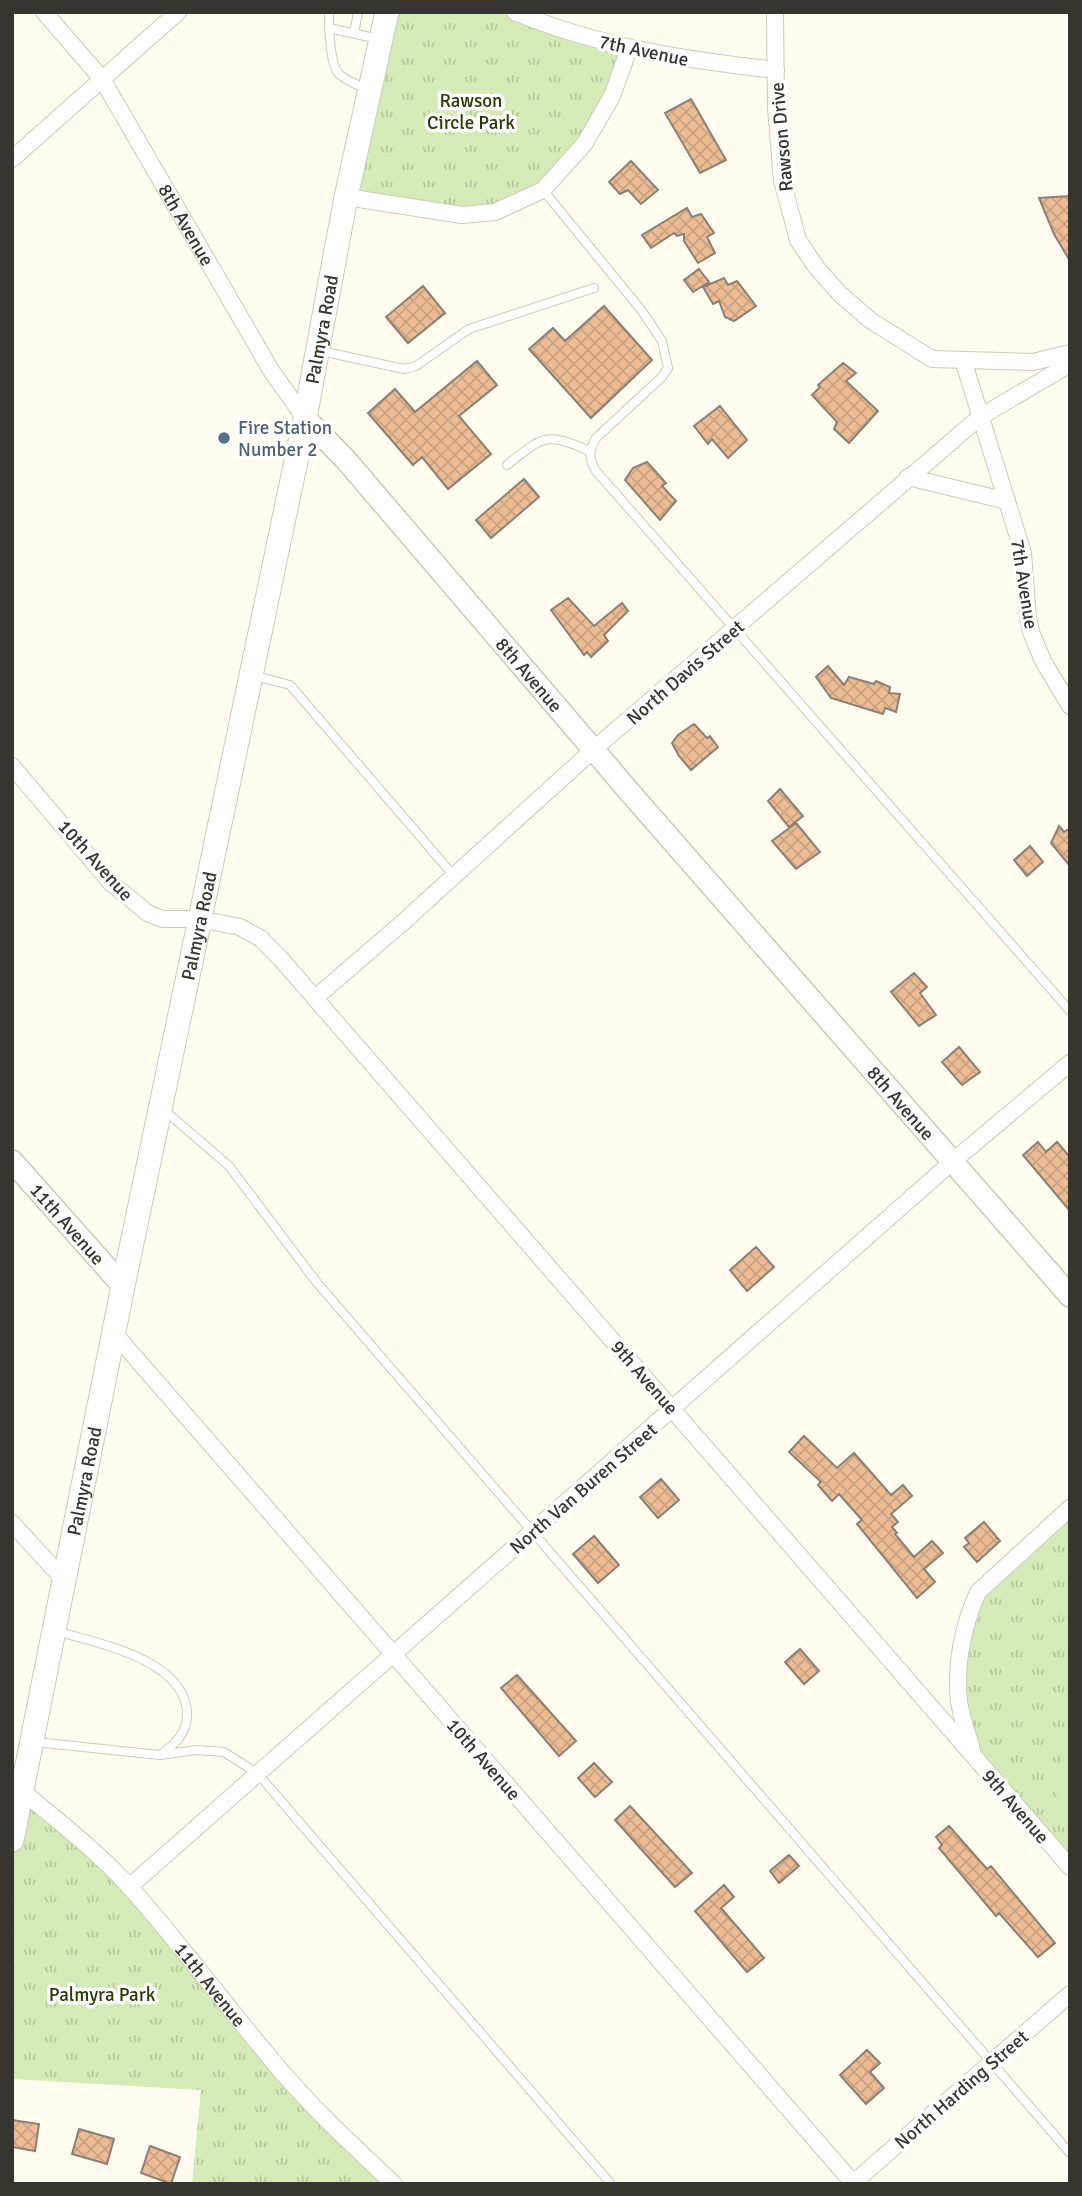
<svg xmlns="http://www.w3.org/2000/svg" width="1082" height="2196" font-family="Signika,sans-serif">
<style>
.park{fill:url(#park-tufts)}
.garden{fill:#d4eab7}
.building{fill:url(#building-cross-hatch);stroke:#8c8075;stroke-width:2}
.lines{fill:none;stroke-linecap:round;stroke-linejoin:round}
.service-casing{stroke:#cecaba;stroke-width:10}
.minor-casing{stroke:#cecaba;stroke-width:18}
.tertiary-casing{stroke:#cecaba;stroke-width:24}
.secondary-casing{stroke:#cecaba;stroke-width:25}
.service{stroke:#fff;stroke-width:8}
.minor{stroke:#fff;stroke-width:16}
.tertiary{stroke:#fff;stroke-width:21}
.secondary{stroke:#fff;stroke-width:23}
.service-dot{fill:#5c6f8a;stroke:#fff;stroke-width:2.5}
.labels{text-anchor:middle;stroke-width:7;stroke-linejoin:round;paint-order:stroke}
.street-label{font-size:19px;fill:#37352f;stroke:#fff}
.park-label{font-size:19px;fill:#283a00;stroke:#fff}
.service-label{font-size:19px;fill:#4e5e75;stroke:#fff;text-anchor:start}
</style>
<defs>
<pattern id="park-tufts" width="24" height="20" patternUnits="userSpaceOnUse" patternTransform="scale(1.75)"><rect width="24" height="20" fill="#d4eab7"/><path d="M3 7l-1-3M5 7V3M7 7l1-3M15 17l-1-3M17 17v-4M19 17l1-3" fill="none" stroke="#b7c99e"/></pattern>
<pattern id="building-cross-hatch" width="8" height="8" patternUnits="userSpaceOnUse" patternTransform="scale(1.75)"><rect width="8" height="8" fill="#ebbc94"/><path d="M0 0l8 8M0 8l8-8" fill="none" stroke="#caa280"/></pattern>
</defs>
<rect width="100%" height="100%" fill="#fffbee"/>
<path class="park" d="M383 12H511L627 50 610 94 556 174 495 209 463 211 348 196Z
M1070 1512V1863L975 1755 961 1701 965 1635 979 1594Z
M21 1794 112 1873 390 2184H192L201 2090 12 2079V1841Z"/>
<path class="garden" d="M1068 1727H1070V1838C1048 1805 1062 1764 1068 1727Z"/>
<path class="building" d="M691 99 726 160 700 173 665 113Z
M631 161 658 190 641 204 628 190 620 194 609 182Z
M1070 196V261L1054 234 1039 198Z
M687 208 692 217 701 214 714 233 707 237 715 253 698 263 684 241V234L677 236 674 233 651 248 642 235Z
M699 269 709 282 693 292 684 280Z
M724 278 728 285 737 281 756 306 734 321 725 317 719 301 713 304 703 287Z
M423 286 445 313 408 343 386 317Z
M604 306 652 360 591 418 529 349 553 328 565 341Z
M477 361 497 385 459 416 491 454 448 489 422 457 413 465 368 413 395 389 415 412Z
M843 363 856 373 846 381 878 411 849 443 834 429 837 422 812 395 820 387 818 385Z
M720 406 747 440 728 458 712 439 708 444 694 426Z
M647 462 666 483 662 486 676 501 660 520 625 480 633 468Z
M524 479 539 497 491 538 476 520Z
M568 598 594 626 622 603 628 611 604 635 608 641 591 657 587 652 584 655 551 610Z
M828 666 844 685 849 677 874 684 876 681 890 687 889 693 900 694 896 712 885 708 883 714 831 698 816 677Z
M694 724 707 738 710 736 718 747 691 770 679 756 672 743 678 735Z
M780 789 803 816 789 827 768 801Z
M796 823 820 852 796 869 772 841Z
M1059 826 1064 832 1070 828V866L1051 843Z
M1030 846 1043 862 1027 876 1014 860Z
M914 973 927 987 920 993 936 1015 919 1026 891 992Z
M959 1047 980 1072 962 1085 942 1062Z
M1038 1142 1046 1152 1057 1142 1070 1157V1211L1023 1155Z
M756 1247 774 1267 747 1291 730 1270Z
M804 1436 837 1468 854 1453 891 1495 903 1485 912 1496 891 1514 898 1522 892 1527 897 1533 895 1534 914 1557 932 1541 943 1553 924 1569 935 1582 917 1598 857 1524 862 1520 839 1494 832 1501 818 1485 821 1482 789 1452Z
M661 1479 679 1500 658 1518 640 1497Z
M984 1522 1000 1541 977 1562 964 1547 969 1543 965 1538Z
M594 1536 619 1565 598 1583 573 1554Z
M800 1649 819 1671 804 1684 785 1662Z
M517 1675 576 1741 559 1756 501 1688Z
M594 1763 612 1782 595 1797 578 1778Z
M630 1806 692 1873 675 1887 615 1820Z
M949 1826 987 1869 991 1866 1055 1943 1038 1957 999 1913 996 1916 939 1848 942 1845 936 1837Z
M789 1855 799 1866 779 1883 770 1871Z
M724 1885 734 1897 721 1908 764 1958 747 1972 695 1911Z
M867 2050 880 2063 870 2072 884 2088 866 2104 840 2075Z
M12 2120 39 2124 35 2151 12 2147Z
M79 2129 114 2139 107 2164 72 2154Z
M150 2146 180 2157 171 2184 141 2173Z"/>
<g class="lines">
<g class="service-casing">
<path id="service" d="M329 12C329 27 330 61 338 73 344 80 359 85 367 90
M329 28 379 39
M354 33 358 12
M543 190 642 311 662 341 668 368 662 377 596 438C589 451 588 458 596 471L1070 1011
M321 351 404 369 416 366 469 329 594 288
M507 465C542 437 546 431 589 451
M252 675 290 685 454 876
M163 1109 229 1166 318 1284 1070 2153
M35 1742 160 1755C176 1744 188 1732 187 1712 184 1659 96 1643 56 1631
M160 1755 196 1750 224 1752 257 1773 611 2184"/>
</g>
<g class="minor-casing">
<g id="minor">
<path id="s1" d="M44 12 102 79 272 372 305 418"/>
<path d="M515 12C599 47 686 60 776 70"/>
<path d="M775 12 776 108 782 180 798 240 816 267 840 294 870 320 932 359 1033 362 1070 353"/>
<path d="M12 159 178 12"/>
<path d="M346 197 462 215 495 212 543 190 585 143 612 96 629 49"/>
<path d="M963 360 1023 553 1028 618 1031 632 1043 661 1070 706"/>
<path d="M908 477 1007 501"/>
<path d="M12 766 111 883 149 914 163 919H199L240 927 260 938 280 958 1070 1867"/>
<path d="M315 998 401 924 593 750 980 417 1070 364"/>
<path d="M114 1333 854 2184"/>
<path d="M12 1523 65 1581"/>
<path d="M972 1750C968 1734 961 1718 959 1701 955 1665 963 1625 978 1592L1070 1508"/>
<path id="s2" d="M22 1791C58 1821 97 1851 129 1886 179 1942 223 2002 271 2059 308 2104 351 2144 394 2184"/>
<path d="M129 1887 952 1162 1070 1063"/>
<path d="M852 2184 1070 1994"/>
</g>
</g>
<g class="tertiary-casing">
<g id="tertiary">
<path id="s3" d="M305 418 346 460 633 796 1070 1296"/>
<path id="s4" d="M12 1161 123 1286"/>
</g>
</g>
<g class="secondary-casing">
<g id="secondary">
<path id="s5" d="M12 1840 123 1286 305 418 346 197 387 12"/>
</g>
</g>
<use href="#service" class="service"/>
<use href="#minor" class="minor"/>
<use href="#tertiary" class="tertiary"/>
<use href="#secondary" class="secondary"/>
</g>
<circle class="service-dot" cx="224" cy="438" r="7"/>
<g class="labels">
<g class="street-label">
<text transform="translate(644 50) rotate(12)" y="7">7th Avenue</text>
<text transform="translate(781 137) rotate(-95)" y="7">Rawson Drive</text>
<text dy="7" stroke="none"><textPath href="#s1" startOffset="257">8th Avenue</textPath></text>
<text dy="7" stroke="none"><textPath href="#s5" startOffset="1542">Palmyra Road</textPath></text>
<text transform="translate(1025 584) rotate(81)" y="7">7th Avenue</text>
<text transform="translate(685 672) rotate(-41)" y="7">North Davis Street</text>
<text dy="7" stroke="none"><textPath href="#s3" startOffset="341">8th Avenue</textPath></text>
<text transform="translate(96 860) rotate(48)" y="7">10th Avenue</text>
<text dy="7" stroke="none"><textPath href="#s5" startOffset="933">Palmyra Road</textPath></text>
<text dy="7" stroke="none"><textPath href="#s3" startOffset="908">8th Avenue</textPath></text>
<text dy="7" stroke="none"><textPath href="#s4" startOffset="84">11th Avenue</textPath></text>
<text transform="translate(645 1377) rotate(49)" y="7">9th Avenue</text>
<text dy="7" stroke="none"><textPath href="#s5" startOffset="366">Palmyra Road</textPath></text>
<text transform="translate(583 1488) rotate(-41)" y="7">North Van Buren Street</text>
<text transform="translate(484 1759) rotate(49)" y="7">10th Avenue</text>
<text transform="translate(1016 1806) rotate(49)" y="7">9th Avenue</text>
<text dy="7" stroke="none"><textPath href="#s2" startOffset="271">11th Avenue</textPath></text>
<text transform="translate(961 2089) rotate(-41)" y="7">North Harding Street</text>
</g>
<g class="park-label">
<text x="471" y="107">Rawson<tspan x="471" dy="22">Circle Park</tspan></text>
<text x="102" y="2001">Palmyra Park</text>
</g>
<g class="service-label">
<text x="238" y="434">Fire Station<tspan x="238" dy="22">Number 2</tspan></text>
</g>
</g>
<rect width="1082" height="2196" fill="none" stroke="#37352f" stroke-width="28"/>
</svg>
